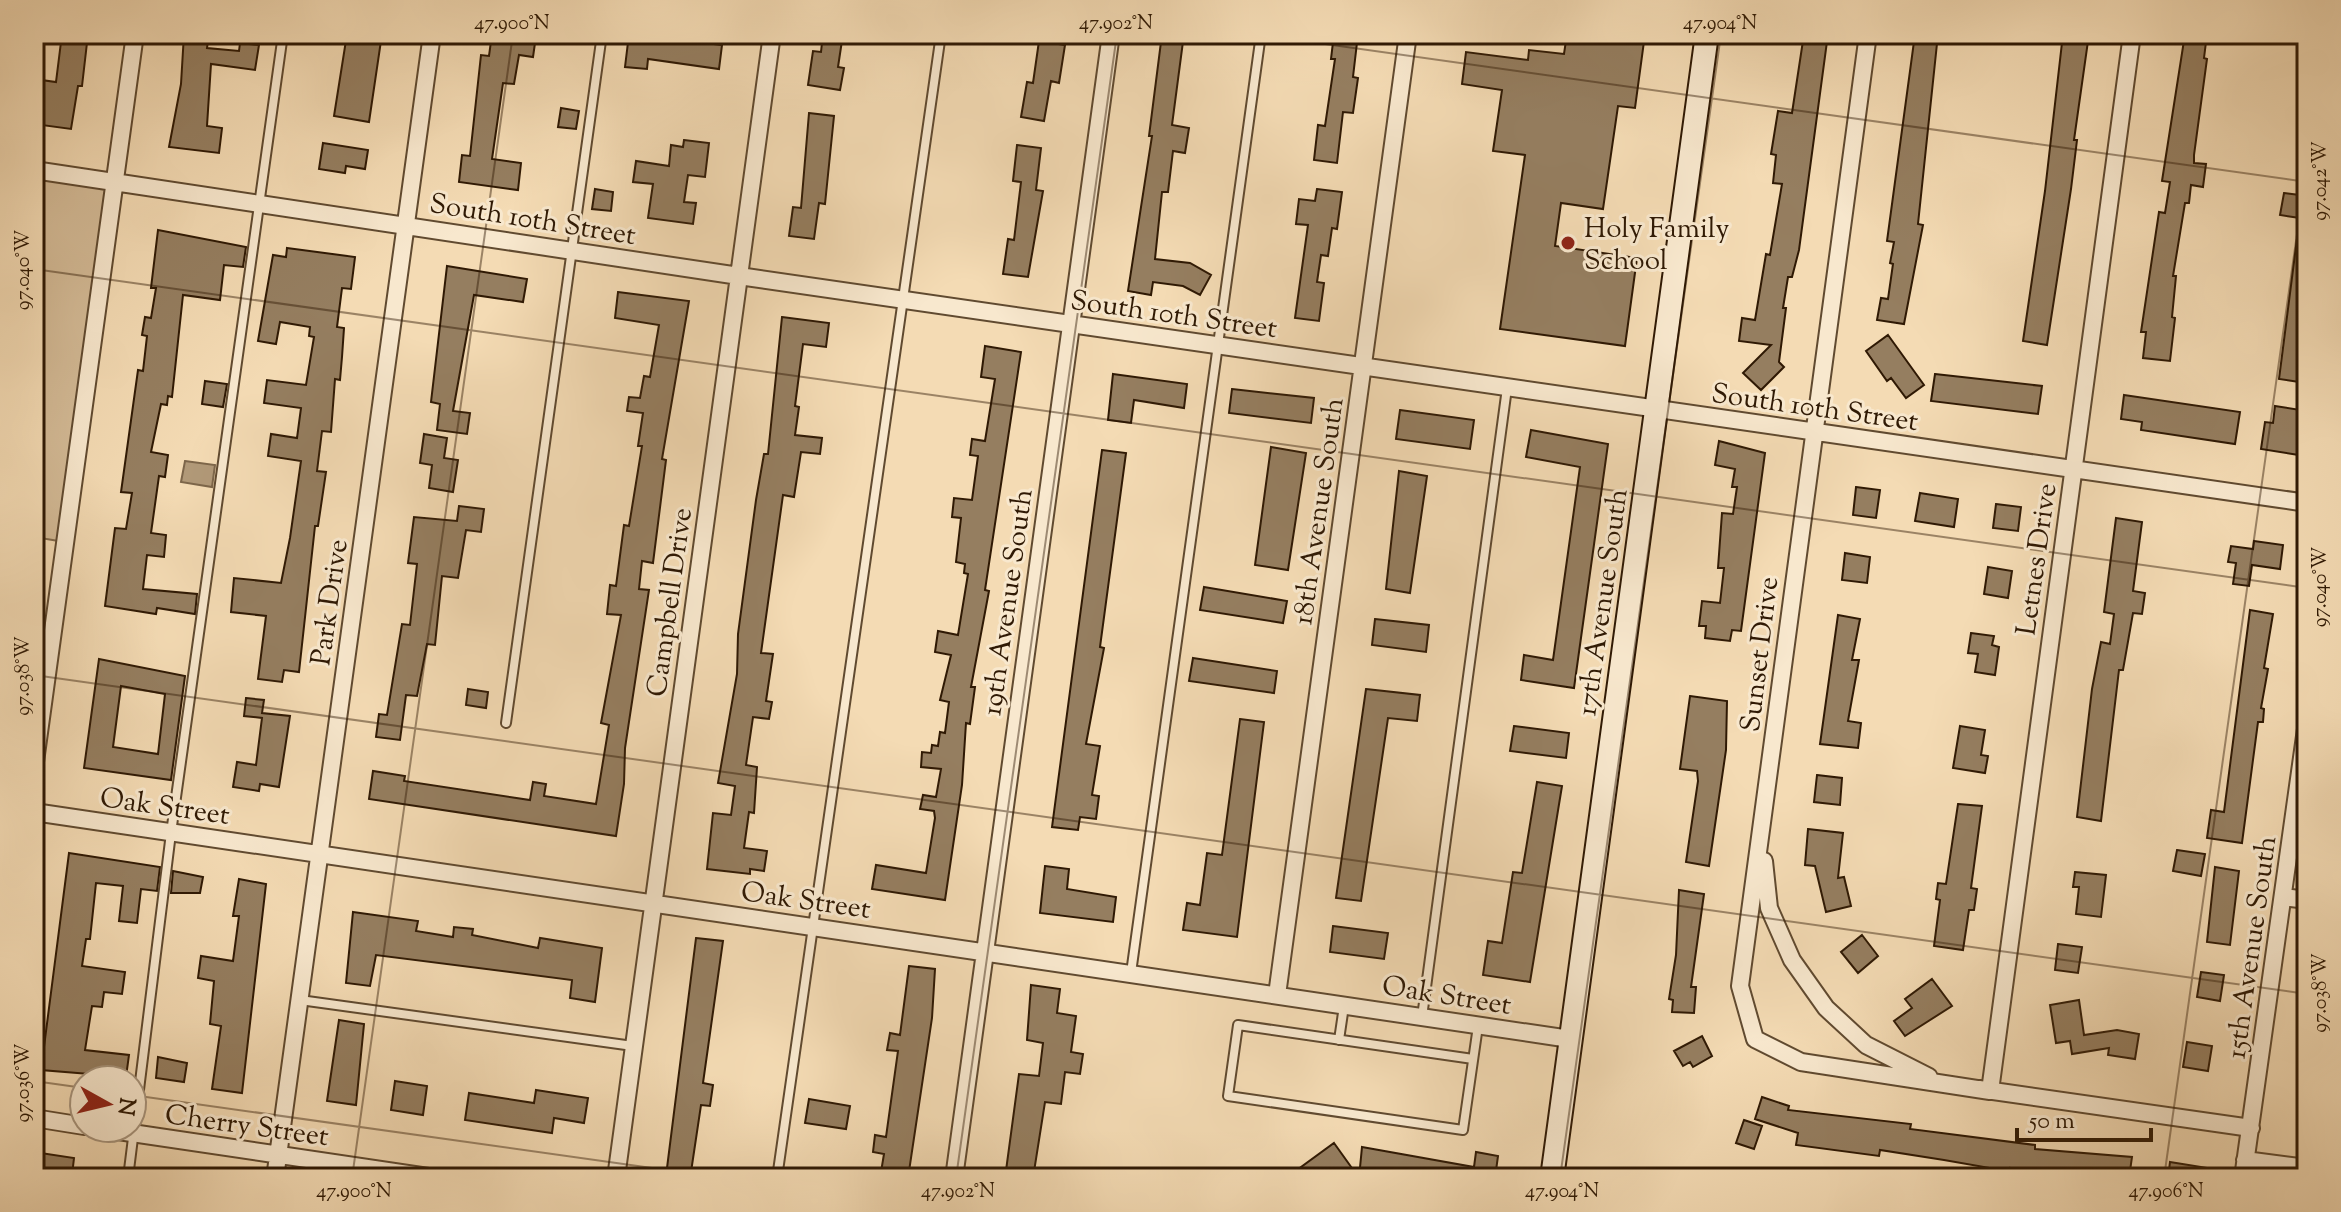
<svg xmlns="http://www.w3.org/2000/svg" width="2341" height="1212" font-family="'Sorts Mill Goudy',serif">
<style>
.green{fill:#d3ba96;stroke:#816a4d;stroke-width:2}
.water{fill:#b19978;stroke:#7d664a;stroke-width:2}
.building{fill:#957e60;stroke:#2f1904;stroke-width:2;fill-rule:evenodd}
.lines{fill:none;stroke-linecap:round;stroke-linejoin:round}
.lane-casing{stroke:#604a30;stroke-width:12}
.street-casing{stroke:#604a30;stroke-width:20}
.secondary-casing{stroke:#2f1904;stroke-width:26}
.lane{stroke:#f8e8ce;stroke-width:8}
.street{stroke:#f8e8ce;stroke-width:16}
.secondary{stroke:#f8e8ce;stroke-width:22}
.ticks{fill:none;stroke:#2f1904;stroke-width:2;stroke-opacity:0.45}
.poi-dot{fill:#8f2418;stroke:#f8e8ce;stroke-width:3}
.labels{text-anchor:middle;stroke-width:6;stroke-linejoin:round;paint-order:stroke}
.street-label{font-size:28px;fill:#2f1904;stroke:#f8e8ce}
.poi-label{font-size:28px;fill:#2f1904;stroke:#f8e8ce;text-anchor:start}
.neatline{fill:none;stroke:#2f1904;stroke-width:3}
.ticks-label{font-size:20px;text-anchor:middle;fill:#2f1904}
</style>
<rect width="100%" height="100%" fill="#f4dbb4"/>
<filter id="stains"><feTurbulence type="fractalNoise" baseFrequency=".0025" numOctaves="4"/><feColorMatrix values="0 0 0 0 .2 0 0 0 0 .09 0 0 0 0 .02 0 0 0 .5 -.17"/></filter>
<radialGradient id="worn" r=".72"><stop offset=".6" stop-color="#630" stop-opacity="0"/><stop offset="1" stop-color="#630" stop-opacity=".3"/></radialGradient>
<path class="green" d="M34 169 114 181 65 542 34 537Z"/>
<path class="water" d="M185 461 215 465 212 487 181 482Z"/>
<path class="building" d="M62 34H88L82 86H78L71 129 34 124V79L56 82Z
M184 34H209L207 48 239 51 240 43 259 45 255 70 211 64 207 126 222 128 219 153 169 147 181 84Z
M347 34H382L369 122 334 116Z
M492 34H514L513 40 535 43 533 57 519 55 514 84 503 83 492 159 521 163 518 190 459 182 462 155 470 156 481 55 489 56Z
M629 34 722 45 719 69 648 59 647 69 625 67Z
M823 34H843L838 67 844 68 840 90 808 85 813 51 821 52Z
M1162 34H1184L1172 125 1189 128 1185 153 1173 151 1168 192H1162L1155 259 1190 263 1211 275 1200 295 1183 286 1153 282 1151 295 1128 291 1152 136H1149Z
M1334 34H1358L1353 77 1358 78 1353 113 1343 112 1337 163 1314 160 1318 125 1325 126 1335 59H1331Z
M1567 34H1645L1635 108 1618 106 1603 209 1561 203 1555 246 1637 258 1625 346 1500 329 1525 155 1493 151 1502 90 1462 84 1466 52 1528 60 1529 50 1564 54Z
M1804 34H1828L1799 250 1792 277H1788L1783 308H1786L1779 362 1784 367 1761 390 1743 373 1771 345 1739 341 1742 318 1755 320 1766 254 1770 255 1782 184 1773 183 1776 155 1771 154 1778 111 1792 113Z
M1915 34H1938L1918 224 1923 225 1904 324 1877 320 1881 298 1888 299 1893 264 1890 263 1894 242 1887 241Z
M2063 34H2089L2074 140H2077L2071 189 2047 345 2023 341 2045 191Z
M2185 34H2207L2204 58 2207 59 2194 155V163L2206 164 2203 187 2191 185 2189 203H2185L2173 276H2176L2172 317 2175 318 2170 361 2143 358 2146 332H2141L2159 212 2165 213 2170 182 2162 181Z
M1039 41 1065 45 1059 83 1051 81 1044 121 1021 117 1027 82 1033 83Z
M561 108 579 111 576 129 558 127Z
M809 113 834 116 825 204 819 203 814 239 789 236 793 207 801 208Z
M684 140 709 143 705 177 688 175 684 202 696 203 693 224 648 218 653 184 633 182 636 161 669 166 671 145 683 147Z
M323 143 368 150 365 169 346 166 345 173 319 169Z
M1017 145 1041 148 1036 190 1043 191 1028 277 1003 274 1008 239 1014 240 1021 182 1013 181Z
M595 189 613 192 611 211 592 209Z
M1317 189 1342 192 1337 229 1332 228 1328 256 1321 255 1317 282 1324 283 1319 321 1295 318 1308 225 1296 224 1299 199 1315 201Z
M2284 193 2307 196V219L2280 215Z
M2299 223 2307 224 2306 383 2279 379Z
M158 230 246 247 243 267 224 265 220 300 183 295 172 397 168 396 167 405 161 404 151 452 168 455 165 477 159 476 151 533 166 535 164 557 147 555 143 589 197 594 195 614 157 608 156 614 105 606 115 528 126 529 132 493 121 492 138 370 143 371 147 336 142 335 145 317 151 318 156 288H151Z
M287 248 355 257 351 289 342 288 337 327 344 328 342 357 340 380 335 379 331 432 322 431 317 471 326 472 318 526H315L299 672 284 670 282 682 258 679 266 616 231 612 234 578 281 583 290 538 301 461 268 456 271 434 297 438 301 408 264 403 267 380 306 385 314 337 309 336 310 327 280 322 276 344 258 341 273 255 286 257Z
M447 266 527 279 523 302 474 295 453 411 470 413 467 434 437 430 440 404 431 402Z
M618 292 689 301 662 459 666 460 653 563 642 561 639 589 649 590 625 748 624 784 616 836 369 799 373 771 405 776 404 781 530 800 533 782 546 784 544 796 596 804 609 725 601 723 621 615 607 614 610 585 616 586 624 525 629 526 642 446H638L643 413 627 411 629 397 640 398 644 376 650 377 659 325 615 318Z
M782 317 829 323 826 347 803 344 795 406 799 407 795 435 822 438 820 454 801 452 794 497 783 495 761 653 773 654 766 701 772 702 769 719 753 717 746 765 757 767 754 813 749 812 744 848 767 851 764 871 750 869V874L707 869 713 813 731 815 735 786 718 783 737 674 738 634 756 500 764 454H768Z
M1888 335 1924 385 1906 398 1891 378 1887 381 1866 351Z
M985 346 1021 352 985 590 989 591 971 687H975L970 724 966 723 962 785 945 900 872 889 876 865 926 873 935 818 934 811 920 809 923 795 936 797 941 769 921 767 922 752 931 753 932 745 938 746 940 732 945 733 949 702 940 700 951 655 935 652 938 631 958 635 968 574 964 573 965 564 956 562 961 518 952 517 954 498 972 500 978 456 970 455 972 439 985 441 995 379 981 377Z
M1113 374 1187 384 1184 408 1134 400 1131 423 1108 420Z
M1935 374 2042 386 2038 414 1931 401Z
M205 381 227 384 223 407 202 404Z
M1232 389 1314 398 1311 423 1229 413Z
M2124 395 2240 412 2235 444 2141 430 2142 422 2121 419Z
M2275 406 2307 411 2305 456 2261 449 2265 422 2273 423Z
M1400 410 1474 420 1470 449 1396 439Z
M1531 430 1608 444 1574 688 1521 680 1524 655 1553 660 1580 467 1526 457Z
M424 434 447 438 444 458 458 460 453 492 429 488 432 465 420 463Z
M1719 441 1765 453 1741 631 1732 630 1730 641 1705 638 1706 626H1699L1702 601 1720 603 1724 568H1718L1722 513 1733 514 1737 487H1732L1735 469 1715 465Z
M1271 447 1306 453 1288 570 1255 565Z
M1102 450 1126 453 1100 647 1104 648 1086 744 1100 746 1092 795 1099 796 1096 819 1080 817 1078 830 1052 827Z
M1399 471 1427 476 1410 593 1386 589Z
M1856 487 1880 490 1876 518 1853 515Z
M1920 493 1958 499 1954 527 1915 521Z
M1996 504 2021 507 2018 531 1993 528Z
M459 506 484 509 481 532 466 530 458 578 442 576 435 645 427 644 417 696 406 695 400 740 376 737 379 714 387 715 402 624 410 625 417 564 408 563 414 517 457 521Z
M2116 518 2142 522 2133 591 2145 593 2142 614 2133 613 2123 670H2119L2101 821 2077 817 2092 689 2101 642 2110 644 2114 614 2104 612Z
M2254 541 2283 545 2280 569 2252 565 2249 586 2233 584 2236 563 2228 562 2231 546 2253 549Z
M1845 553 1870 557 1867 583 1842 580Z
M1988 567 2012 571 2008 598 1984 594Z
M1204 587 1287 601 1283 623 1200 610Z
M2250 610 2273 614 2264 668 2268 669 2261 708 2264 709 2263 722H2258L2242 843 2207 838 2211 810 2224 812Z
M1838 615 1860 619 1852 660H1859L1848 721 1861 723 1858 748 1820 744Z
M1375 619 1429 625 1426 652 1372 645Z
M1971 633 1994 636 1992 645 1999 647 1995 675 1975 672 1978 654 1968 653Z
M1193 658 1277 671 1274 693 1189 681Z
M99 659 185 676 171 780 84 768ZM121 686 165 694 158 754 113 747Z
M468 689 488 692 486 708 466 705Z
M1366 689 1420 695 1417 721 1388 718 1361 901 1336 898Z
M1690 696 1727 701 1726 750 1709 866 1686 862 1698 781 1697 771 1680 769Z
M246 698 264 700 262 713 290 716 279 787 260 784 259 791 233 787 237 762 256 765 262 718 244 716Z
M1240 719 1264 722 1237 937 1183 930 1187 903 1200 905 1207 853 1222 855Z
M1514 726 1569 733 1566 758 1510 751Z
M1960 726 1985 730 1981 755 1988 756 1985 773 1953 768Z
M1817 775 1842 778 1840 805 1814 802Z
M1537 782 1562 786 1530 982 1483 975 1488 941 1502 943 1513 872 1522 873Z
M1958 804 1982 806 1971 888 1977 889 1974 910H1969L1963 950 1934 946 1940 900 1936 899 1938 883 1946 884Z
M1808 829 1843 833 1838 878 1844 877 1851 906 1826 912 1815 866 1805 865Z
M2177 850 2205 854 2201 876 2173 871Z
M69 853 160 867 157 891 141 889 137 923 119 921 123 886 96 883 90 939H86L82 966 125 972 122 994 104 992 102 1007 92 1006 85 1050 129 1055 126 1077 41 1070Z
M1045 866 1069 869 1067 889 1116 897 1113 922 1040 913Z
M2215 867 2239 871 2230 945 2207 942Z
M173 871 203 877 200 893H171Z
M2075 872 2106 875 2101 917 2076 914 2079 887H2073Z
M239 879 266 884 242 1093 212 1089 221 1026 210 1024 214 981 198 978 201 956 233 961 239 916H233Z
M1679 890 1704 894 1691 987H1696L1694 1013 1672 1012 1673 1000 1669 999 1676 955Z
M353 912 418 921 416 931 453 937 454 927 473 929 472 935 538 948 540 938 602 948 595 1002 570 998 572 980 376 955 370 986 346 983Z
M1333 926 1388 933 1384 959 1330 952Z
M1862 935 1878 956 1858 973 1841 952Z
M696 938 723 941 703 1083 713 1085 710 1106 701 1105 691 1172 667 1168Z
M2058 944 2082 947 2078 973 2055 970Z
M909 966 935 969 932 1018 908 1178H880L884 1154 873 1152 875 1135 886 1137 898 1051 887 1050 890 1033 900 1035Z
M2201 972 2224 975 2220 1001 2197 997Z
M1932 979 1952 1006 1905 1036 1894 1021 1912 1008 1905 999Z
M1031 985 1060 989 1057 1013 1076 1016 1071 1052 1083 1054 1080 1074 1065 1072 1061 1104 1045 1102 1033 1178H1005L1019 1074 1039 1076 1043 1043 1027 1040Z
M2079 1000 2084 1035 2117 1030 2139 1034 2135 1059 2108 1055 2109 1048 2072 1054 2070 1041 2056 1043 2050 1005Z
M339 1020 364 1024 356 1105 327 1101Z
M1702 1036 1712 1056 1693 1067 1690 1062 1683 1066 1674 1051Z
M2187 1042 2212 1046 2208 1071 2183 1067Z
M158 1057 187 1063 184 1082 156 1078Z
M395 1081 427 1086 423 1115 391 1110Z
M536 1090 588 1098 584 1123 554 1118 552 1133 465 1120 469 1093 534 1103Z
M1762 1097 1789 1106 1788 1110 1911 1124 1910 1129 2035 1145V1149L2132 1157 2129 1178H2040V1172L2010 1168 2009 1178H1989L1990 1168 1944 1160 1880 1150 1879 1156 1796 1145 1798 1133 1755 1119Z
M809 1099 850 1106 846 1129 805 1123Z
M1744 1120 1762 1126 1754 1149 1736 1143Z
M1334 1143 1359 1178H1286Z
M1362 1147 1474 1167 1476 1152 1498 1156 1495 1178H1359Z
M34 1152 74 1158 72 1175 34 1178Z
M2170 1162 2220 1170 2219 1178H2168Z"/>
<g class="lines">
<g class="lane-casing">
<path id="lane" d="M506 723 602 34
M1131 973 1261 34
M300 1000 633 1046
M1422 1017 1507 388
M1339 1040 1344 1006
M1473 1059 1238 1025 1228 1096 1463 1130 1478 1026
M128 1178 171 833 283 34
M777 1178 941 34"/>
</g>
<g class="street-casing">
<path id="street" d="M1868 34 1740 986 1755 1039 1801 1062 1990 1091 2132 34
M34 170 739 276 2307 503
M34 769 135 34
M34 812 1570 1039
M1764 861 1769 908 1792 960 1826 1008 1866 1045 1929 1077
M2283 897 2307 900
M1277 995 1408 34
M1979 1089 2251 1128
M34 1118 84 1126
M98 1128 435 1178
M2245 1160 2307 1168
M275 1178 432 34
M616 1178 772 34
M954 1178 1111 34
M2243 1178 2307 722"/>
</g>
<g class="secondary-casing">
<path id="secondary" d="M1552 1178 1707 34"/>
</g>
<use href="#lane" class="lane"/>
<use href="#street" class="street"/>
<use href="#secondary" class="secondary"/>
</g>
<path class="ticks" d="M1254 34 2307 182M34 269 2307 588M34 675 2307 994M34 1081 84 1088M132 1095 723 1178M352 1178 513 34M956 1178 1117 34M1560 1178 1721 34M2164 1178 2307 163"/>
<circle class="poi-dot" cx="1568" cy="243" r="8"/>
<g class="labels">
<g class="street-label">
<text transform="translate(533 218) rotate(9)" y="10">South 10th Street</text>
<text transform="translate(1174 313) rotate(8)" y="10">South 10th Street</text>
<text transform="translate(1815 406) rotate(8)" y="10">South 10th Street</text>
<text transform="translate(1317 511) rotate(-82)" y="10">18th Avenue South</text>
<text transform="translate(2035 559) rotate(-82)" y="10">Letnes Drive</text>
<text transform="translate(328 602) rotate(-82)" y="10">Park Drive</text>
<text transform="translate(668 602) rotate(-82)" y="10">Campbell Drive</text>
<text transform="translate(1006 602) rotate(-82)" y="10">19th Avenue South</text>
<text transform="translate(1601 602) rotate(-82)" y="10">17th Avenue South</text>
<text transform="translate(1758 654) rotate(-83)" y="10">Sunset Drive</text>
<text transform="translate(165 805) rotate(8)" y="10">Oak Street</text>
<text transform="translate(806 899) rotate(8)" y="10">Oak Street</text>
<text transform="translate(2250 947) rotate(-82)" y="10">15th Avenue South</text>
<text transform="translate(1447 994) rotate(9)" y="10">Oak Street</text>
<text transform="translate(247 1124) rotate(8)" y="10">Cherry Street</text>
</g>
<g class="poi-label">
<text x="1584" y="237">Holy Family<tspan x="1584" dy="32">School</tspan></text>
</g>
</g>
<rect width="2341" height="1212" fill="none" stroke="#f4dbb4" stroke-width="88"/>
<g transform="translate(108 1104) rotate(98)"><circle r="38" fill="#f8e8ce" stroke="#a8957d" stroke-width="2"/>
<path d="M0-6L14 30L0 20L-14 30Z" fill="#8f2418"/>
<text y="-12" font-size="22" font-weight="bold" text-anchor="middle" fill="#2f1904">N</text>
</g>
<path d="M2017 1128v12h134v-12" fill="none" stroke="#2f1904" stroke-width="4"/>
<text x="2029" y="1128" font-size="24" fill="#2f1904" stroke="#f8e8ce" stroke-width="6" paint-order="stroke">50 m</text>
<rect x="44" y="44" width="2253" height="1124" class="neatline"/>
<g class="ticks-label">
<text x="512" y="29">47.900°N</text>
<text x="1116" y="29">47.902°N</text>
<text x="1720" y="29">47.904°N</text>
<text transform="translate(2319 181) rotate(-90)" y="7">97.042°W</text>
<text transform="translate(22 270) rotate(-90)" y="7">97.040°W</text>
<text transform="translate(2319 587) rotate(-90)" y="7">97.040°W</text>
<text transform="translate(22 676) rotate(-90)" y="7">97.038°W</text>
<text transform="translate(2319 993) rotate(-90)" y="7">97.038°W</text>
<text transform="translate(22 1083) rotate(-90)" y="7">97.036°W</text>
<text x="354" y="1197">47.900°N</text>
<text x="958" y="1197">47.902°N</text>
<text x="1562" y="1197">47.904°N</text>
<text x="2166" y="1197">47.906°N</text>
</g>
<rect width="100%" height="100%" filter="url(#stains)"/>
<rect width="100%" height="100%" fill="url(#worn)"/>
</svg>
